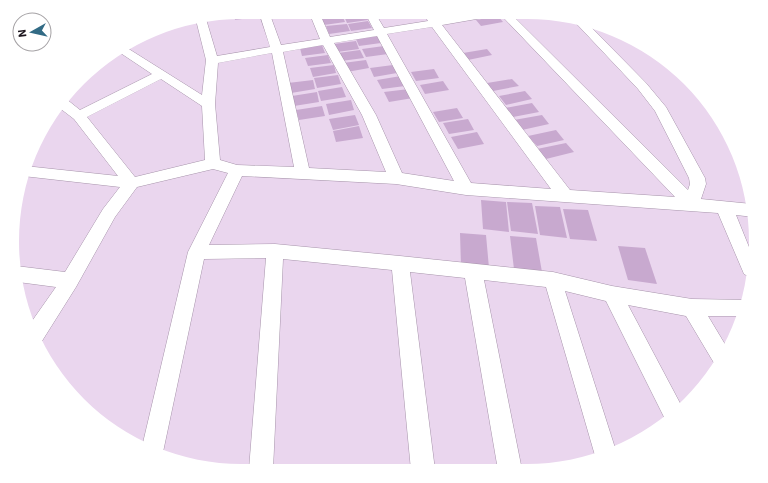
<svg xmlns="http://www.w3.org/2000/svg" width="768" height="483" font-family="'IBM Plex Sans',sans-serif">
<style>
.building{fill:#c8a9cf}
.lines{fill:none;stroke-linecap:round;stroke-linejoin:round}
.minor-casing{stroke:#a794ab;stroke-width:1}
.minor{fill:#fff;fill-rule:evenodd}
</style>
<rect width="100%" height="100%" fill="#ead6ee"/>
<path class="building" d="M246 12H256V17L235 20 234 13Z
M365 13 368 20 347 23 344 16Z
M342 15 345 22 324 25 321 18Z
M498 16 503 22 481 26 476 20Z
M368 21 372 28 351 31 348 24Z
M347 24 350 31 329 34 326 26Z
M378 36 381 43 359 46 356 39Z
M356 41 359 49 337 52 334 44Z
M322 45 325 53 302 56 300 48Z
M384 46 388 54 366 57 362 49Z
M487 49 492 55 468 60 463 53Z
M360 50 364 58 341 61 338 53Z
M328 55 331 63 308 66 305 58Z
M366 60 369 68 347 72 343 63Z
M334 65 336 73 313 77 310 68Z
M393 65 397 73 374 77 370 68Z
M434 69 439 78 416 81 411 72Z
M338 75 341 84 317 88 314 78Z
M401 76 405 86 382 89 377 80Z
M512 79 519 86 493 91 487 83Z
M313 80 315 89 291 93 288 83Z
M443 81 449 90 425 94 420 85Z
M342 87 346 97 321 101 318 91Z
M409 89 413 98 389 102 384 92Z
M525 91 532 99 506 105 499 96Z
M317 92 319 102 294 106 292 96Z
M351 100 354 110 329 115 326 104Z
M532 103 539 112 513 117 505 108Z
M322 106 325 116 299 120 296 110Z
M457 108 463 118 439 122 433 112Z
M355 115 359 125 333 130 329 119Z
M542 115 549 124 522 130 514 120Z
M468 119 474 130 449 134 443 123Z
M359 126 363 138 336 142 333 131Z
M556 130 564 140 537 146 528 136Z
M477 132 484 144 458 149 451 137Z
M566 143 574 152 546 159 537 149Z
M481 200 506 202 509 232 483 229Z
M507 202 532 203 538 234 511 231Z
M535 206 560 207 567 238 540 235Z
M563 209 588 210 597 241 570 239Z
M460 233 486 235 489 268 461 266Z
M510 236 536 238 542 272 514 269Z
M618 246 645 248 657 284 628 280Z"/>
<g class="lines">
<g class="minor-casing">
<path id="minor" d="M259 12H269L281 45 320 39 309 12H319L330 37 374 30 365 13H375L384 28 428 21 423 13H433L437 19 472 13 493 14 492 16 488 17 442 25 570 190 675 197 500 14H511L688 190 690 184 689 178 655 111 638 89 573 20 574 19 586 22 646 83 666 107 705 178 706 184 701 199 752 204 754 212V217L736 215 751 252 750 277 744 274 718 213 466 195 396 184 242 176 209 245 275 244 400 256 553 272 612 286 692 299 748 300 741 316H708L726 346 717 364 714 363 686 316 628 305 681 405 665 419 606 301 565 291 616 451 596 459 546 287 484 280 522 470H498L465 278 410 272 435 470H411L392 270 283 259 273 469H249L266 258 204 259 163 452 162 456 153 453 142 447 188 252 228 173 213 169 137 187 115 217 76 287 42 341 38 342 30 324 56 287 18 282 16 266 65 272 103 209 120 187 23 176 25 166 118 176 74 119 57 106 65 98 80 110 152 74 116 50 124 46 202 95 206 60 196 20 206 19 217 56 270 47ZM432 27 551 189 471 183 387 34ZM377 36 454 181 402 173 376 115 334 43ZM323 45 362 115 386 172 309 168 283 52ZM272 53 294 167 237 165 220 160 215 104 218 63ZM161 79 202 106 205 160 135 177 87 117Z"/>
</g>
<use href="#minor" class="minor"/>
</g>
<path d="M0 0H768V483H0ZM241 19H527A222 222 0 0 1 749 241V242A222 222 0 0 1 527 464H241A222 222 0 0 1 19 242V241A222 222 0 0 1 241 19Z" fill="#fff" fill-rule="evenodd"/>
<g transform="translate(32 32) rotate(262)"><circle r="19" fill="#ffffff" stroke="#a5a2a5"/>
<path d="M0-3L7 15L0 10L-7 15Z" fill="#326b85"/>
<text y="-6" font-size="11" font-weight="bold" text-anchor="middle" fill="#1d161e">N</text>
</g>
</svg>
